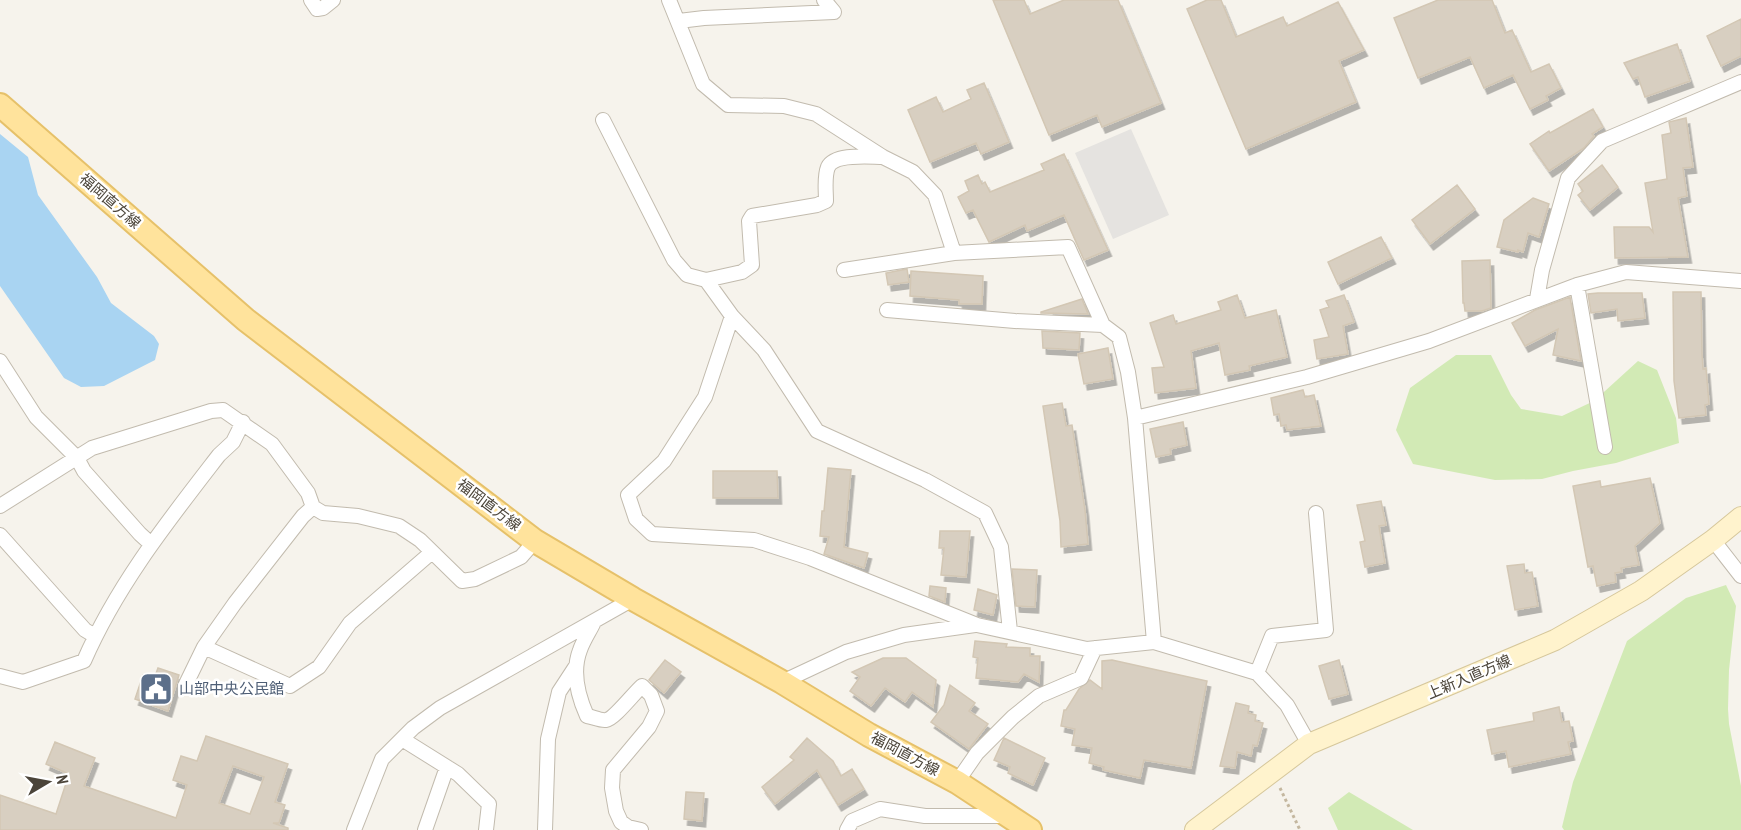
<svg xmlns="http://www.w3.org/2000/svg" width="1741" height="830" font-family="'PT Sans Narrow','Noto Sans JP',sans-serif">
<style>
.green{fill:#d2eab5}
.parking{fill:#e5e3e0}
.water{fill:#a9d4f2}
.building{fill:#d8cfc1;stroke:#d3c7b4;stroke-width:1.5;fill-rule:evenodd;filter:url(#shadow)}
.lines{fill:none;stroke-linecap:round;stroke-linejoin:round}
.minor-casing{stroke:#c2bbae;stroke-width:16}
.secondary-casing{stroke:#d6c79b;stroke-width:22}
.primary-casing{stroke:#e6c16a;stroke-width:26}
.path{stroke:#c4b79f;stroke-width:3;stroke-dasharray:3 3;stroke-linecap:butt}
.minor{stroke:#fff;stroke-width:14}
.secondary{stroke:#fff3cd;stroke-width:20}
.primary{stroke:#ffe39c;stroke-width:22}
.labels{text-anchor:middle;stroke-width:5;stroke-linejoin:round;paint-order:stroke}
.street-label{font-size:15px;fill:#4b4439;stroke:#fff}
.service-label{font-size:15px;fill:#4e5e75;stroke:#fff;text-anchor:start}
</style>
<defs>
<filter id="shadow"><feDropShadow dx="3.5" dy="6" stdDeviation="0" flood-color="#0004"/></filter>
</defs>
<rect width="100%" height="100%" fill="#f6f3ec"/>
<path class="green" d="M1456 355H1491L1511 395 1521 409 1562 416 1594 401 1638 361 1657 370 1676 418 1679 443 1616 463 1573 471 1542 479 1495 480 1413 464 1396 430 1410 388Z
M1726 585 1736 606 1729 670 1728 709 1729 724 1741 786V830H1564L1562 827 1573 782 1627 641 1686 598Z
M1349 792 1413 830H1338L1328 808Z"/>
<path class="parking" d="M1131 129 1169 215 1113 239 1075 153Z"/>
<path class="water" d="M0 134 28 157 38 195 97 277 111 303 154 336 159 344 155 360 104 386 81 387 64 378 0 286Z"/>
<path class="building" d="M993 0H1024L1030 14 1064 0H1118L1161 103 1102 127 1097 115 1049 135Z
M1207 0H1221L1236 37 1283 17 1287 26 1338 2 1364 50 1339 61 1356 102 1246 149 1187 9Z
M1438 0H1492L1505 33 1512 30 1531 72 1549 64 1561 88 1546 96 1548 100 1530 109 1513 75 1484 88 1470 57 1418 78 1394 18Z
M1741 19V56L1721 66 1707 36Z
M1677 44 1690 81 1645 97 1638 77 1633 79 1624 63Z
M984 83 1009 142 981 154 976 143 930 162 908 110 936 97 943 112 971 99 967 90Z
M1593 109 1603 127 1592 134 1594 136 1584 148 1549 171 1530 144 1549 131 1550 133Z
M1686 118 1693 167 1683 168 1687 196 1678 198 1688 257 1615 258 1614 227H1649L1653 232 1645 183 1667 179 1662 135 1671 133 1669 122Z
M1064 154 1108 250 1084 260 1064 215 1027 231 1025 225 989 242 973 210 966 213 958 197 969 191 965 181 978 175 982 184 985 182 990 192 1044 170 1041 164Z
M1602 165 1618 187 1590 210 1578 195 1583 191 1578 184Z
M1457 185 1475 209 1430 244 1412 220Z
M1533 198 1549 204 1539 237 1528 233 1523 252 1518 250V252L1497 247 1504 220Z
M1381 237 1392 258 1338 284 1328 262Z
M1490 260 1491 308 1482 311H1465L1464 303H1463L1462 261Z
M907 269 909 282 888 285 886 273Z
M911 271 983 276 982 304H959V300L910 296Z
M1673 292H1701L1702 354 1703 369 1706 368 1709 404 1705 405 1706 415 1679 418 1674 381Z
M1598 293H1642L1645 318 1618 321 1617 309 1591 313 1588 294Z
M1237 295 1245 318 1276 310 1287 357 1249 366 1250 370 1225 375 1219 343 1191 351 1196 388 1155 393 1152 368 1164 367 1150 323 1173 315 1176 324 1221 310 1218 302Z
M1344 295 1354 322 1343 326 1348 354 1317 359 1314 340 1329 337 1320 310 1329 307 1326 301Z
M1570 297 1581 361 1553 355 1558 329 1525 346 1512 323 1535 310Z
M1082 299 1088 314 1041 313V312Z
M1042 331 1080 333 1079 350 1043 348Z
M1108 348 1113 379 1084 384 1078 354Z
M1303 390 1305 397 1314 395 1321 426 1287 430 1286 425 1281 426 1279 414 1274 415 1271 398Z
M1062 403 1066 426 1072 425 1085 510 1088 544 1061 547 1060 521 1043 406Z
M1183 422 1187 445 1170 449 1171 454 1156 457 1150 429Z
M828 468 851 470 844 547 868 553 864 568 824 554 829 537 820 536 822 511H824Z
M713 471H777L778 498H713Z
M1650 478 1660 523 1635 546 1639 565 1621 568 1622 572 1615 573 1616 582 1597 586 1593 566 1588 567 1573 486 1600 481 1601 487Z
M1381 501 1386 525 1379 526 1385 563 1365 567 1360 542 1365 541 1357 505Z
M940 531H970L966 577 941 575 944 548H939Z
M1524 564 1525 573 1532 572 1538 606 1515 610 1507 566Z
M1012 569 1037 570 1035 607 1016 606Z
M930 586 946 588 945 602 929 596Z
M978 589 997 595 993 615 974 610Z
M975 641 1007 644 1006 647 1030 648V656H1040L1039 682 1024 674 1018 682 976 678 978 658 973 657Z
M883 658H906L936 680 933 707 912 692 905 702 885 688 871 706 850 691 860 677 852 672Z
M665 660 681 672 664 693 649 680Z
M1112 660 1207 681 1191 768 1144 760 1140 778 1103 770 1104 767 1089 763 1092 748 1072 745 1075 729 1061 726 1064 710H1066L1079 689 1090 680 1102 689V661Z
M1339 660 1348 694 1329 699 1319 666Z
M158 668 179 675 168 711 135 699 143 675 154 679Z
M950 685 975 703 969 711 988 724 969 749 931 722 944 705Z
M1236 703 1249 706 1248 713 1256 715 1255 721 1263 723 1257 746 1253 745 1251 756 1237 752 1235 768 1220 766Z
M1559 707 1562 722 1569 721 1573 741 1568 742 1571 754 1509 767 1506 751 1492 754 1487 730 1534 721 1533 713Z
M206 736 288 764 275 802 285 805 279 823H273L288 828V830H0V795L56 814 69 774 46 764 55 742 95 758 84 786 176 818 187 785 173 780 181 756 197 761ZM233 766 264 777 250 814 219 803Z
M807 738 833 761 841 776 852 769 864 789 838 805 817 770 775 804 762 787 794 760 790 757Z
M1004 738 1045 758 1033 785 1008 773 1010 767 994 760Z
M686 792 704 793 702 821 684 819Z"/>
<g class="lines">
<g class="minor-casing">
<path id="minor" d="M311 0 317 9 323 8 333 0
M669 0 703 84 728 105 784 106 816 114 883 157 913 172 935 195 954 253 1068 247 1103 325 1119 337 1128 372 1135 418 1154 642
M679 21 704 18 834 12 824 0
M603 120 674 260 687 275 706 280 732 316 764 350 817 431 925 480 985 513 1001 547 1010 631
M844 270 954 253
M706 280 742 272 752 265 749 221 752 216 817 205 826 201C826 190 824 177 828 167 835 153 869 157 883 157
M1577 285 1605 447
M1537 299 1542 270 1568 178 1602 141 1741 82
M887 310 1015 321 1103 325
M732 316 705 397 664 461 628 495 636 519 652 534 754 540 810 558 977 625 1087 649 1154 642 1257 673 1287 705 1309 744
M0 361 36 417 77 458 84 471 140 534 151 544
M1135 418 1307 377 1429 341 1577 285 1626 272 1741 281
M0 506 92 448 211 411 223 410 272 444 308 493 313 507 323 513 358 516 399 526 420 540 462 581 475 579 521 557 535 541
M313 507 303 516 235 603 204 647 290 686 319 667 350 623 432 552
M0 535 85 630 95 636
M1713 540 1741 576
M593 624C589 632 583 641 580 650 572 671 578 696 587 716 593 717 601 721 606 720 614 719 634 693 642 686L651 695 657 711 649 727 613 770 612 788 616 811 621 822 628 827 641 830
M1257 673 1272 636 1326 630 1316 513
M0 676 23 682 84 661C117 585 168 521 219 455L233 442 243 422
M782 682 846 652 904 635 975 625
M186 684 204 647
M402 739 458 774 489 804 486 830
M957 782 977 753 1013 717 1039 696 1081 678 1095 648
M354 830 382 759 413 728 440 708 633 599
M425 830 447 767
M545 830 548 739 559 692 576 666
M847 830 852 821 880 809 925 816H1004"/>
</g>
<g class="secondary-casing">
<path id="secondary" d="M1195 830 1309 744 1555 640 1641 591 1713 540 1741 517"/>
</g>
<g class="primary-casing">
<path id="primary" d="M0 105 246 320 535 541 633 599 782 682 869 735 957 782 1030 830"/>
</g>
<path class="path" d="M1280 788 1300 830"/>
<use href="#minor" class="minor"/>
<use href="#secondary" class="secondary"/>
<use href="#primary" class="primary"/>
</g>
<defs>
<g id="civic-square" transform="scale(1.725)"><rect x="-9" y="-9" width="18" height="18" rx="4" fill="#5c6f8a" stroke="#fff"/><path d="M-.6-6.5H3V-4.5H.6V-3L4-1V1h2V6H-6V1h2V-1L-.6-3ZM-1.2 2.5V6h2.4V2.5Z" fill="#fff"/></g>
</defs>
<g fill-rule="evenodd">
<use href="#civic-square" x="156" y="689"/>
</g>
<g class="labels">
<g class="street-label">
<text transform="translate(110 201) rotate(41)" y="5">福岡直方線</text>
<text transform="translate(489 505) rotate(37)" y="5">福岡直方線</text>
<text transform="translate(1469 677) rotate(-23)" y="5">上新入直方線</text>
<text transform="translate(905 754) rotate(28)" y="5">福岡直方線</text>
</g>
<g class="service-label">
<text x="179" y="694">山部中央公民館</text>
</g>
</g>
<g transform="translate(48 782) rotate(80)" stroke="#ffffff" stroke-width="4.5" paint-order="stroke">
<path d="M0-4.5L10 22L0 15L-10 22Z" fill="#4b4439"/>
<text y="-9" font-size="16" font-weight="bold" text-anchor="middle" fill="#4b4439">N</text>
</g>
</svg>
